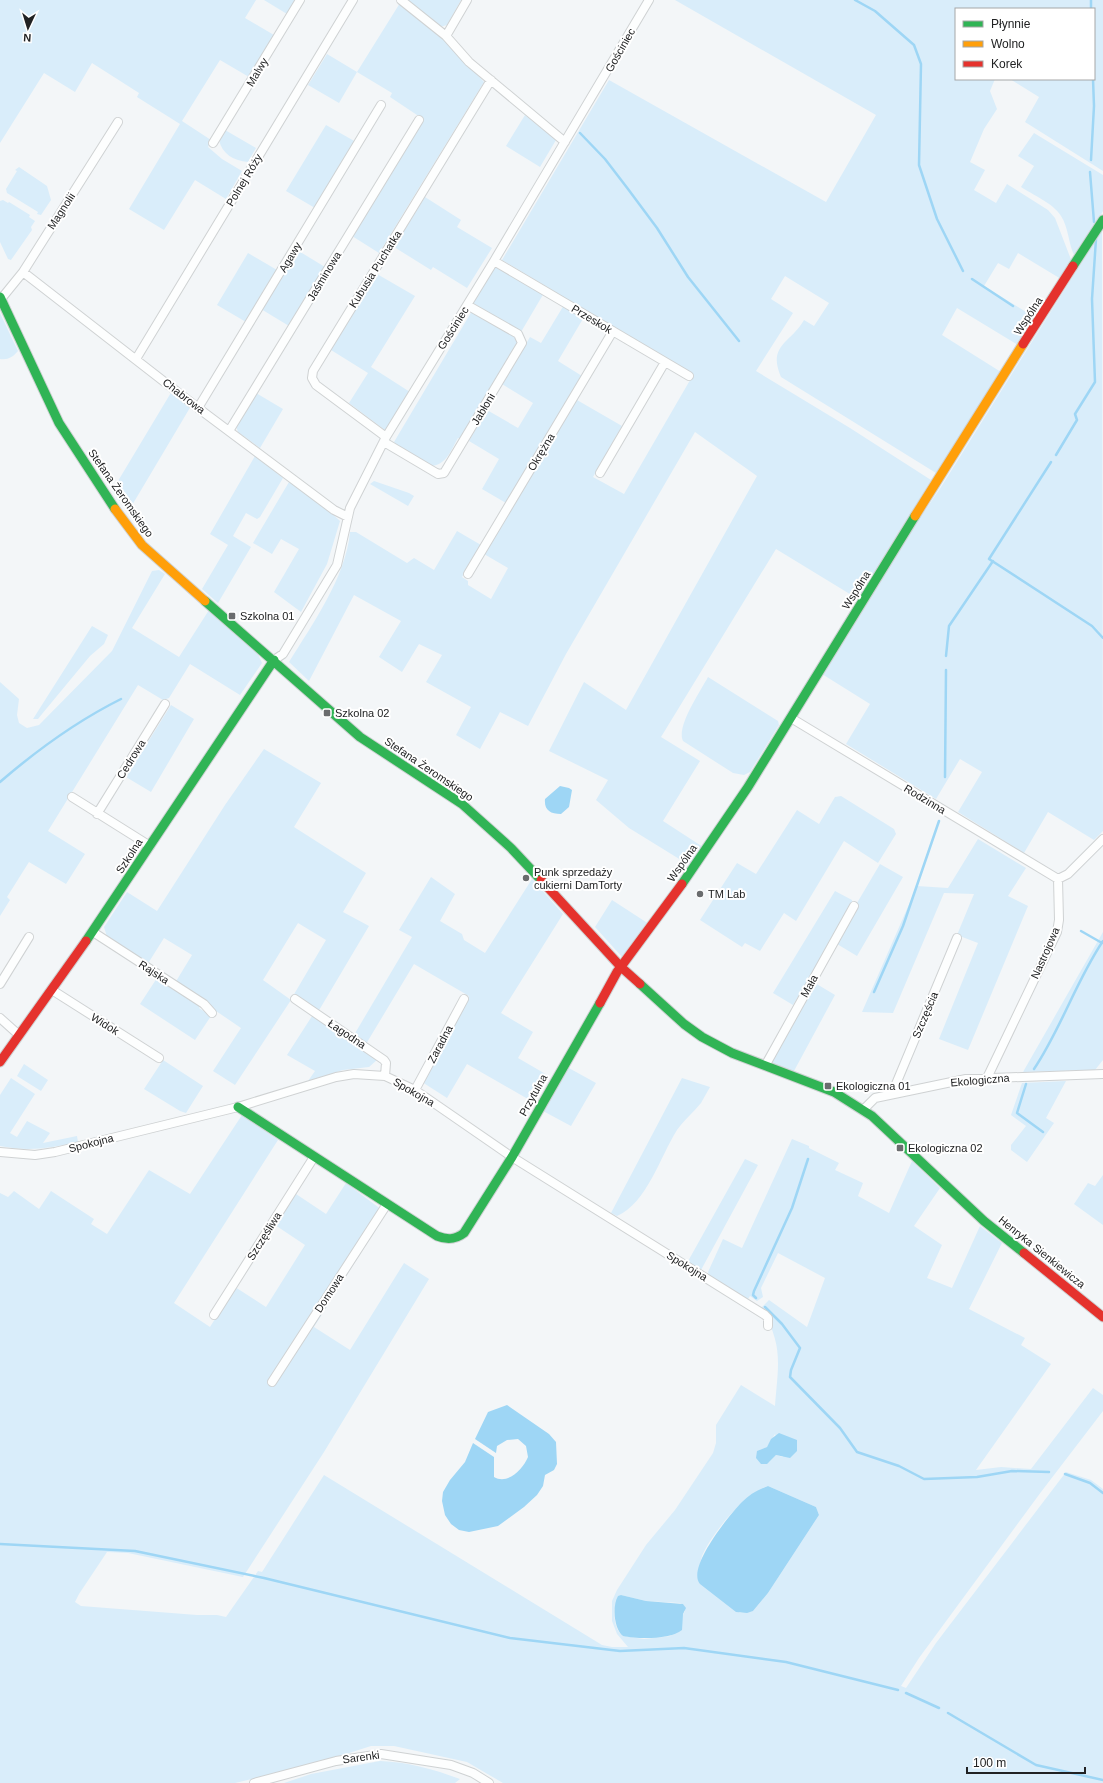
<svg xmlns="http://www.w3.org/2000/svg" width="1103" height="1783" font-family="Helvetica,sans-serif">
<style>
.green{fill:#d9edfa;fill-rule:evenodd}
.water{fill:#9ed6f5}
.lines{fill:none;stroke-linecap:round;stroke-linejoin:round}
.stream{stroke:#9ed6f5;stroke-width:2.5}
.street-casing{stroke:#cfd2d3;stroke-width:10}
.fast-casing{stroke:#cfd2d3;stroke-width:11}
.slow-casing{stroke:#cfd2d3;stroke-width:11}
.jam-casing{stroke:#cfd2d3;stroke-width:11}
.street{stroke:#fdfefe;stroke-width:8}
.fast{stroke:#30b455;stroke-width:9}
.slow{stroke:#ff9f0a;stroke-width:9}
.jam{stroke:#e5322d;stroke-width:9}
.poi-dot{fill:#6a6c6e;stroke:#fff;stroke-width:1.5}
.labels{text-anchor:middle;stroke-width:4;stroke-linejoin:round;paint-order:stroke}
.street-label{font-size:11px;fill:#212223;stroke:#fff}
.poi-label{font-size:11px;fill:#212223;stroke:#fff;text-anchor:start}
</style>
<rect width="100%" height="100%" fill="#f3f6f8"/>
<path class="green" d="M0 0H256L245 18 274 35 249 77 220 60 182 121 211 140 208 147 222 159 242 171 226 199 195 180 164 230 129 209 180 124 137 97 139 93 92 63 75 92 44 73 0 143Z
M264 0H295L287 14Z
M407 0H461L447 25 440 27Z
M675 0H1103V171L1025 122 1039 97 1010 79H1094V9H956V79H995L990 91 997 109 984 129 970 162 985 170 974 190 996 203 1007 184 1048 210 1055 218 1072 262 1061 279 1018 253 1009 269 998 263 984 286 1036 318 1018 345 957 308 942 335 1001 372 936 473 781 377C767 345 791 343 804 320L814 326 829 303 785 276 771 299 793 313 756 371 850 428 931 480 858 599 776 549 661 737 700 761 663 821 703 847 689 865 629 828 596 800 608 780 549 751 584 682 626 710 757 476 695 432 566 654 528 726 500 712 480 749 456 735 471 707 426 682 442 655 419 644 402 672 379 657 401 621 354 595 309 681 289 662C312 625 346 577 350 532H356L407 563 414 558 434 570 457 531 481 545 462 577 468 581V585L491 599 508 568 484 554 577 400 622 426 593 477 624 494 693 375 502 260 609 80 826 202 876 115Z
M400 3 442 36 484 82 379 253 352 236 423 119 390 97 392 93 357 72 339 103 308 85 327 54 357 72Z
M525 115 556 140 540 167 506 146Z
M326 125 356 142 315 208 286 191Z
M225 130 256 148 248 162C234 161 222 154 219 140Z
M1034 133 1103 175V211L1075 257C1068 244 1069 228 1061 216 1053 203 1033 195 1021 187L1034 166 1018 156Z
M19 167 47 186 51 200 41 215 37 214 38 212 7 193 6 189 17 171 15 170Z
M425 197 461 220 457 227 492 248 467 288 433 267 431 270 394 247Z
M3 200 8 203 9 202 30 215 29 217 35 221 31 227 32 230 11 260 8 259 0 242V201Z
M1102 230 1103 831 1094 840 1048 812 1024 853 958 812 982 772 960 759 936 799 846 744 870 704 822 674 903 543 941 487Z
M297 250 325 267 289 326 261 309Z
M248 253 277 270 246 322 217 305Z
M497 267 544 293 521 332 473 303 493 268Z
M377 274 415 296 371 367 410 392 386 431 349 403 368 373 331 350Z
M564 305 584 317 558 361 582 376 506 503 482 489 499 459 469 441 487 410 518 428 533 403 502 384 530 337 541 343Z
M472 311 518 338V343L461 439 458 438C451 450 447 464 432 466L400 448 394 442Z
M0 313 18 351C13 357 8 360 0 359Z
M172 391 191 406 128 512 112 491Z
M256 393 283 409 260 448 238 432 236 426Z
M255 456 283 478 260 517 257 519 246 513 233 536 251 547 218 603 202 589 228 545 210 534Z
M374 481 409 493 414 496 408 506 370 484Z
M289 482 324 506 340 521 327 564 301 612 274 592 299 549 281 539 272 554 253 543Z
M159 570 165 574 132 628 179 657 209 610 257 652 262 663 240 695 190 664 169 698 163 700 138 685 48 831 85 854 66 884 29 862 7 897 10 900 0 916V682L19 699 17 715 19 723 27 728 39 725 112 651 152 571Z
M92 626 108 635 104 644 90 656 42 714 38 719H33Z
M708 677 778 721 779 725 750 772 744 775 733 773 683 741C676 727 700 692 708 677Z
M171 705 194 719 151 792 126 777Z
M264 749 321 783 294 827 366 873 343 912 369 926 318 1012 293 996 326 940 298 923 263 980 291 1000 235 1085 213 1071 241 1028 175 983 192 955 164 938 147 965 108 940 104 927 127 892 157 911 225 805Z
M841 796 894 829 896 834 878 863 844 841 796 921 784 913 760 951 745 943 742 947 700 920 737 863 756 874 797 810 819 824 835 797Z
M978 839 1026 868 1008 896 1028 906 968 1050 939 1039 978 943 957 935 974 894 944 893 893 1013 862 1012 917 886 948 888Z
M880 864 903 877 857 956 837 944 858 908 857 903Z
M431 877 455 894 440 921 462 934 464 940 485 953 532 879 563 914 501 1013 533 1032 518 1058 549 1076 533 1102 467 1064 447 1098 422 1082 469 996 414 964 366 1044 354 1035 412 937 399 930Z
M835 891 852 900V905L793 1005 773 993Z
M612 900 649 924 623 958 595 927Z
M1103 932V1060L1095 1070 1023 1072Z
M157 978 200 1006 199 1008 211 1016 195 1040 140 1004Z
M815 983 835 995 794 1071 770 1062Z
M314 1013 377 1060 369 1067 343 1070 308 1081 315 1071 287 1055Z
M163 1060 203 1086 186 1113 180 1111 144 1089Z
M24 1064 48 1080 41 1091 17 1076Z
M567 1067 596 1083 571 1126 543 1111Z
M11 1078 35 1094 10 1133 17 1137 27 1121 50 1133 43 1143 77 1136 78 1142C49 1148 30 1152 0 1146V1095Z
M682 1078 710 1087C707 1092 704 1098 701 1103 693 1113 684 1120 677 1130 660 1157 647 1203 617 1216L611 1213Z
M1066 1081 1046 1118 1054 1123 1027 1162 1011 1150V1145L1026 1126 1011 1115 1022 1083Z
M242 1115 278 1140 174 1303 210 1327 235 1287 266 1307 305 1245 275 1225 296 1194 326 1214 346 1183 386 1213 314 1327 350 1350 404 1263 429 1279 324 1452 243 1577 128 1553 107 1552 79 1594 75 1602 81 1606 197 1615H217L226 1617 258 1571 262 1572 324 1475 602 1645 612 1647H628L617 1634 612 1621V1601L617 1590 646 1545 675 1510 713 1453 716 1443V1425L741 1385 775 1406C778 1365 784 1345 761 1308L769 1300 807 1327 825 1278 778 1253 761 1288 763 1297 757 1301 750 1296 748 1299 709 1276 708 1272 723 1239 742 1248 792 1139 809 1146V1148L839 1163 835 1170 863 1183 858 1196 889 1213 912 1161 940 1188 914 1226 942 1245 927 1278 952 1288 980 1226 1002 1243 969 1309 1025 1338 1021 1345 1051 1364 976 1470 1001 1467 1031 1469 1093 1388 1103 1395V1411L1041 1492 919 1658 901 1686 906 1688 936 1643 1066 1472 1091 1480 1103 1489V1783H503L467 1762 394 1746H371L312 1765 235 1783H0V1193L8 1197 14 1191 39 1209 51 1191 94 1219 91 1224 107 1234 149 1170 190 1194ZM775 1434 783 1457 776 1455 769 1462 760 1450 767 1447ZM768 1486 816 1507 819 1515 768 1593 753 1611 740 1613 698 1578C698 1571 700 1563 702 1556 712 1533 744 1494 768 1486ZM621 1595 646 1601 680 1603 684 1605 685 1611 671 1636 644 1639 623 1636C612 1628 612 1605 621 1595Z
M745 1159 758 1165 701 1270 687 1263Z
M1103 1175V1225L1074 1204 1088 1183 1095 1186Z
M380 1761C408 1762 433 1769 460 1779L455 1783H284L311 1774Z"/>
<path class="water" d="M560 786 569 788 572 790 569 807 561 814C550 814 544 810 545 799Z
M507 1405 549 1434 556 1442 557 1464 554 1470 545 1475 543 1486 537 1495 524 1507 498 1526 469 1532 459 1530 451 1524 445 1515 442 1501 443 1492 450 1480 465 1462 473 1443 494 1457V1477C508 1485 523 1469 528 1457L526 1446 518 1439 507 1440 497 1446 496 1453 475 1439 488 1412Z
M779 1433 797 1440V1451L790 1458 776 1455 767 1464H761L756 1458 757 1451 767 1447 771 1439Z
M768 1486 816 1507 819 1515 768 1593 753 1611 747 1613 736 1612 700 1584C686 1568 730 1514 742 1502 749 1495 757 1490 768 1486Z
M621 1595 646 1601 683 1604 686 1608 683 1614 682 1630C670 1640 637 1639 623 1636 614 1629 612 1606 618 1596Z"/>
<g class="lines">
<path class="stream" d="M855 0 875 11 914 45 921 64 919 165 937 219 963 271
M1091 9V0
M580 133 605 159 628 189 657 228 688 277 739 341
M1091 160 1094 106 1093 79
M1090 172 1094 222
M972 279 1013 306
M1056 455 1077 420 1075 414 1095 382 1092 299 1096 239
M1051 462 989 559 1092 626 1103 638
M946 656 949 626 993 561
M945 777 946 670
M0 782C37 750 77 721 121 699
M1081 931 1102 943
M874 992 903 926 939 821
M1034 1069C1061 1029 1076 981 1103 941
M1026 1084 1017 1113 1043 1132
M756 1298 753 1295 754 1291 792 1208 808 1159
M765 1307 782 1324 800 1348 791 1370 790 1377 840 1428 857 1452 899 1466 924 1479 977 1477 1012 1471 1049 1472
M1065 1474 1090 1483 1103 1493
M0 1544 135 1551 264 1578 510 1638 620 1651 684 1648 786 1662 898 1690
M906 1693 939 1708
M948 1713 1036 1765 1103 1780"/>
<g class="street-casing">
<path id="street" d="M401 0 446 36 469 62 565 142
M446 36 467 0
M213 143 300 0
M494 261 689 376
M23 272 198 408 334 510 348 517
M1 299 23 272 118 122
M136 359 353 0
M198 408 381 105
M229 431 419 120
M386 437 316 385 312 378 313 371 491 80
M384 442 438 474 444 473 522 343 518 334 467 305
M600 473 665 362
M468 574 613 331
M274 660 283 654 337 565 350 508 386 437 494 261 649 0
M791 718 1058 879
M72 797 150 846
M97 814 165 704
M1058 879 1068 874 1103 839
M93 932 204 1004 212 1013
M0 984 29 937
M52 990 159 1058
M295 999 384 1060 386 1063 385 1076
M0 1018 19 1035
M765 1066 854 906
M987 1078 1057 932 1059 920 1058 879
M415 1090 464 999
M897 1093 896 1084 957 938
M863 1110 875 1098 966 1079 1103 1074
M0 1152 35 1155 55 1152 238 1107 336 1077 354 1074 385 1076 415 1090 512 1157 765 1315 768 1318V1326
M214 1315 314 1157
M272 1382 387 1204
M254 1783 336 1761 381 1754 451 1765 473 1773 489 1783"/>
</g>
<g class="fast-casing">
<path id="fast" d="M1073 266 1103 220
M0 297 59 423 115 509
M205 601 360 737 462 804 511 848 541 880
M682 884 748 787 915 516
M86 941 274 660
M640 984 684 1024 702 1037 732 1053 834 1092 872 1116 984 1221 1024 1253
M238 1107 437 1236C447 1240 455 1240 464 1233L512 1157 600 1003"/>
</g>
<g class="slow-casing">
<path id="slow" d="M115 509 142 545 205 601
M915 516 1023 344"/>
</g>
<g class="jam-casing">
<path id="jam" d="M1023 344 1073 266
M541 880 621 967 640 984
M600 1003 617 972 682 884
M0 1062 86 941
M1024 1253 1103 1317"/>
</g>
<use href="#street" class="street"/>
<use href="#fast" class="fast"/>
<use href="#slow" class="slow"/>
<use href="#jam" class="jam"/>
</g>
<g class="poi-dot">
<rect x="228" y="612" width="8" height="8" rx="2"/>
<rect x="323" y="709" width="8" height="8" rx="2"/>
<circle cx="526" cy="878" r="4"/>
<circle cx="700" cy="894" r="4"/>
<rect x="824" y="1082" width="8" height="8" rx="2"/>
<rect x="896" y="1144" width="8" height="8" rx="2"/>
</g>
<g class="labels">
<g class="street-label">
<text transform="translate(620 50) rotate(-60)" y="4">Gościniec</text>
<text transform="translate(257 72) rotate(-59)" y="4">Malwy</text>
<text transform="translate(244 180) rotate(-59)" y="4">Polnej Róży</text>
<text transform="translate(61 211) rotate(-57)" y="4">Magnolii</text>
<text transform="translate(290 257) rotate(-59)" y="4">Agawy</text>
<text transform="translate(375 269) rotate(-58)" y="4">Kubusia Puchatka</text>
<text transform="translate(324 276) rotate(-59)" y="4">Jaśminowa</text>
<text transform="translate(1028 316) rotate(-57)" y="4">Wspólna</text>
<text transform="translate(592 319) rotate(31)" y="4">Przeskok</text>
<text transform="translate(453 328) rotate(-58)" y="4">Gościniec</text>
<text transform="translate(184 396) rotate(38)" y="4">Chabrowa</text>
<text transform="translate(483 409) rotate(-59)" y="4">Jabłoni</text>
<text transform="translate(541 452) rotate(-59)" y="4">Okrężna</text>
<text transform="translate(121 493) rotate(55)" y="4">Stefana Żeromskiego</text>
<text transform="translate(856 590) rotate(-58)" y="4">Wspólna</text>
<text transform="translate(131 759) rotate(-58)" y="4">Cedrowa</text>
<text transform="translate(429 769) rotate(34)" y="4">Stefana Żeromskiego</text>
<text transform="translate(925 799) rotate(31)" y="4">Rodzinna</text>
<text transform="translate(129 856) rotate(-57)" y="4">Szkolna</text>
<text transform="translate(682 863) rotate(-55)" y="4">Wspólna</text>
<text transform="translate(1045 953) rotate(-66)" y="4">Nastrojowa</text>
<text transform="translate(154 972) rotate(33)" y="4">Rajska</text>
<text transform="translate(809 986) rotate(-61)" y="4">Mała</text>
<text transform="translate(925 1015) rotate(-67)" y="4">Szczęścia</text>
<text transform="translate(105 1024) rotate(32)" y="4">Widok</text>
<text transform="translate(347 1034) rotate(34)" y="4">Łagodna</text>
<text transform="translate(440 1044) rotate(-62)" y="4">Zaradna</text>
<text transform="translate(980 1080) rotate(-5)" y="4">Ekologiczna</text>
<text transform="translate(414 1092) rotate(30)" y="4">Spokojna</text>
<text transform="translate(533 1095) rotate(-61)" y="4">Przytulna</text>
<text transform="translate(91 1143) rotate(-14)" y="4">Spokojna</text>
<text transform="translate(264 1236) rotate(-58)" y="4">Szczęśliwa</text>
<text transform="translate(1042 1252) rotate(39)" y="4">Henryka Sienkiewicza</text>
<text transform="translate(687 1266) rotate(32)" y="4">Spokojna</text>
<text transform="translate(329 1293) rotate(-57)" y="4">Domowa</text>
<text transform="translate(361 1757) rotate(-8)" y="4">Sarenki</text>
</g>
<g class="poi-label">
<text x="240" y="620">Szkolna 01</text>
<text x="335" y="717">Szkolna 02</text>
<text x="534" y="876">Punk sprzedaży<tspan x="534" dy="13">cukierni DamTorty</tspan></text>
<text x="708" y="898">TM Lab</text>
<text x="836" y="1090">Ekologiczna 01</text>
<text x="908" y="1152">Ekologiczna 02</text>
</g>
</g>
<rect x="955" y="8" width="140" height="72" fill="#ffffff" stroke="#a6a7a7"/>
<rect x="963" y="21" width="20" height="6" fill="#30b455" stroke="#a6a7a7"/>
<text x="991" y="28" font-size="12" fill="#212223">Płynnie</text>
<rect x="963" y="41" width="20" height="6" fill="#ff9f0a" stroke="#a6a7a7"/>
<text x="991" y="48" font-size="12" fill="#212223">Wolno</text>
<rect x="963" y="61" width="20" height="6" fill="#e5322d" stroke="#a6a7a7"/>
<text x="991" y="68" font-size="12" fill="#212223">Korek</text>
<g transform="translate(28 28) rotate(184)" stroke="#ffffff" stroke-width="3" paint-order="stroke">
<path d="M0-3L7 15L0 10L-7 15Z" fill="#212223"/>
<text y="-6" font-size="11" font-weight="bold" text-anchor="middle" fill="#212223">N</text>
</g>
<path d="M967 1767v6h118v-6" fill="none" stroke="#212223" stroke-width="2"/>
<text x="973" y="1767" font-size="12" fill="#212223" stroke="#ffffff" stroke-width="3" paint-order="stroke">100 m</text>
</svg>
